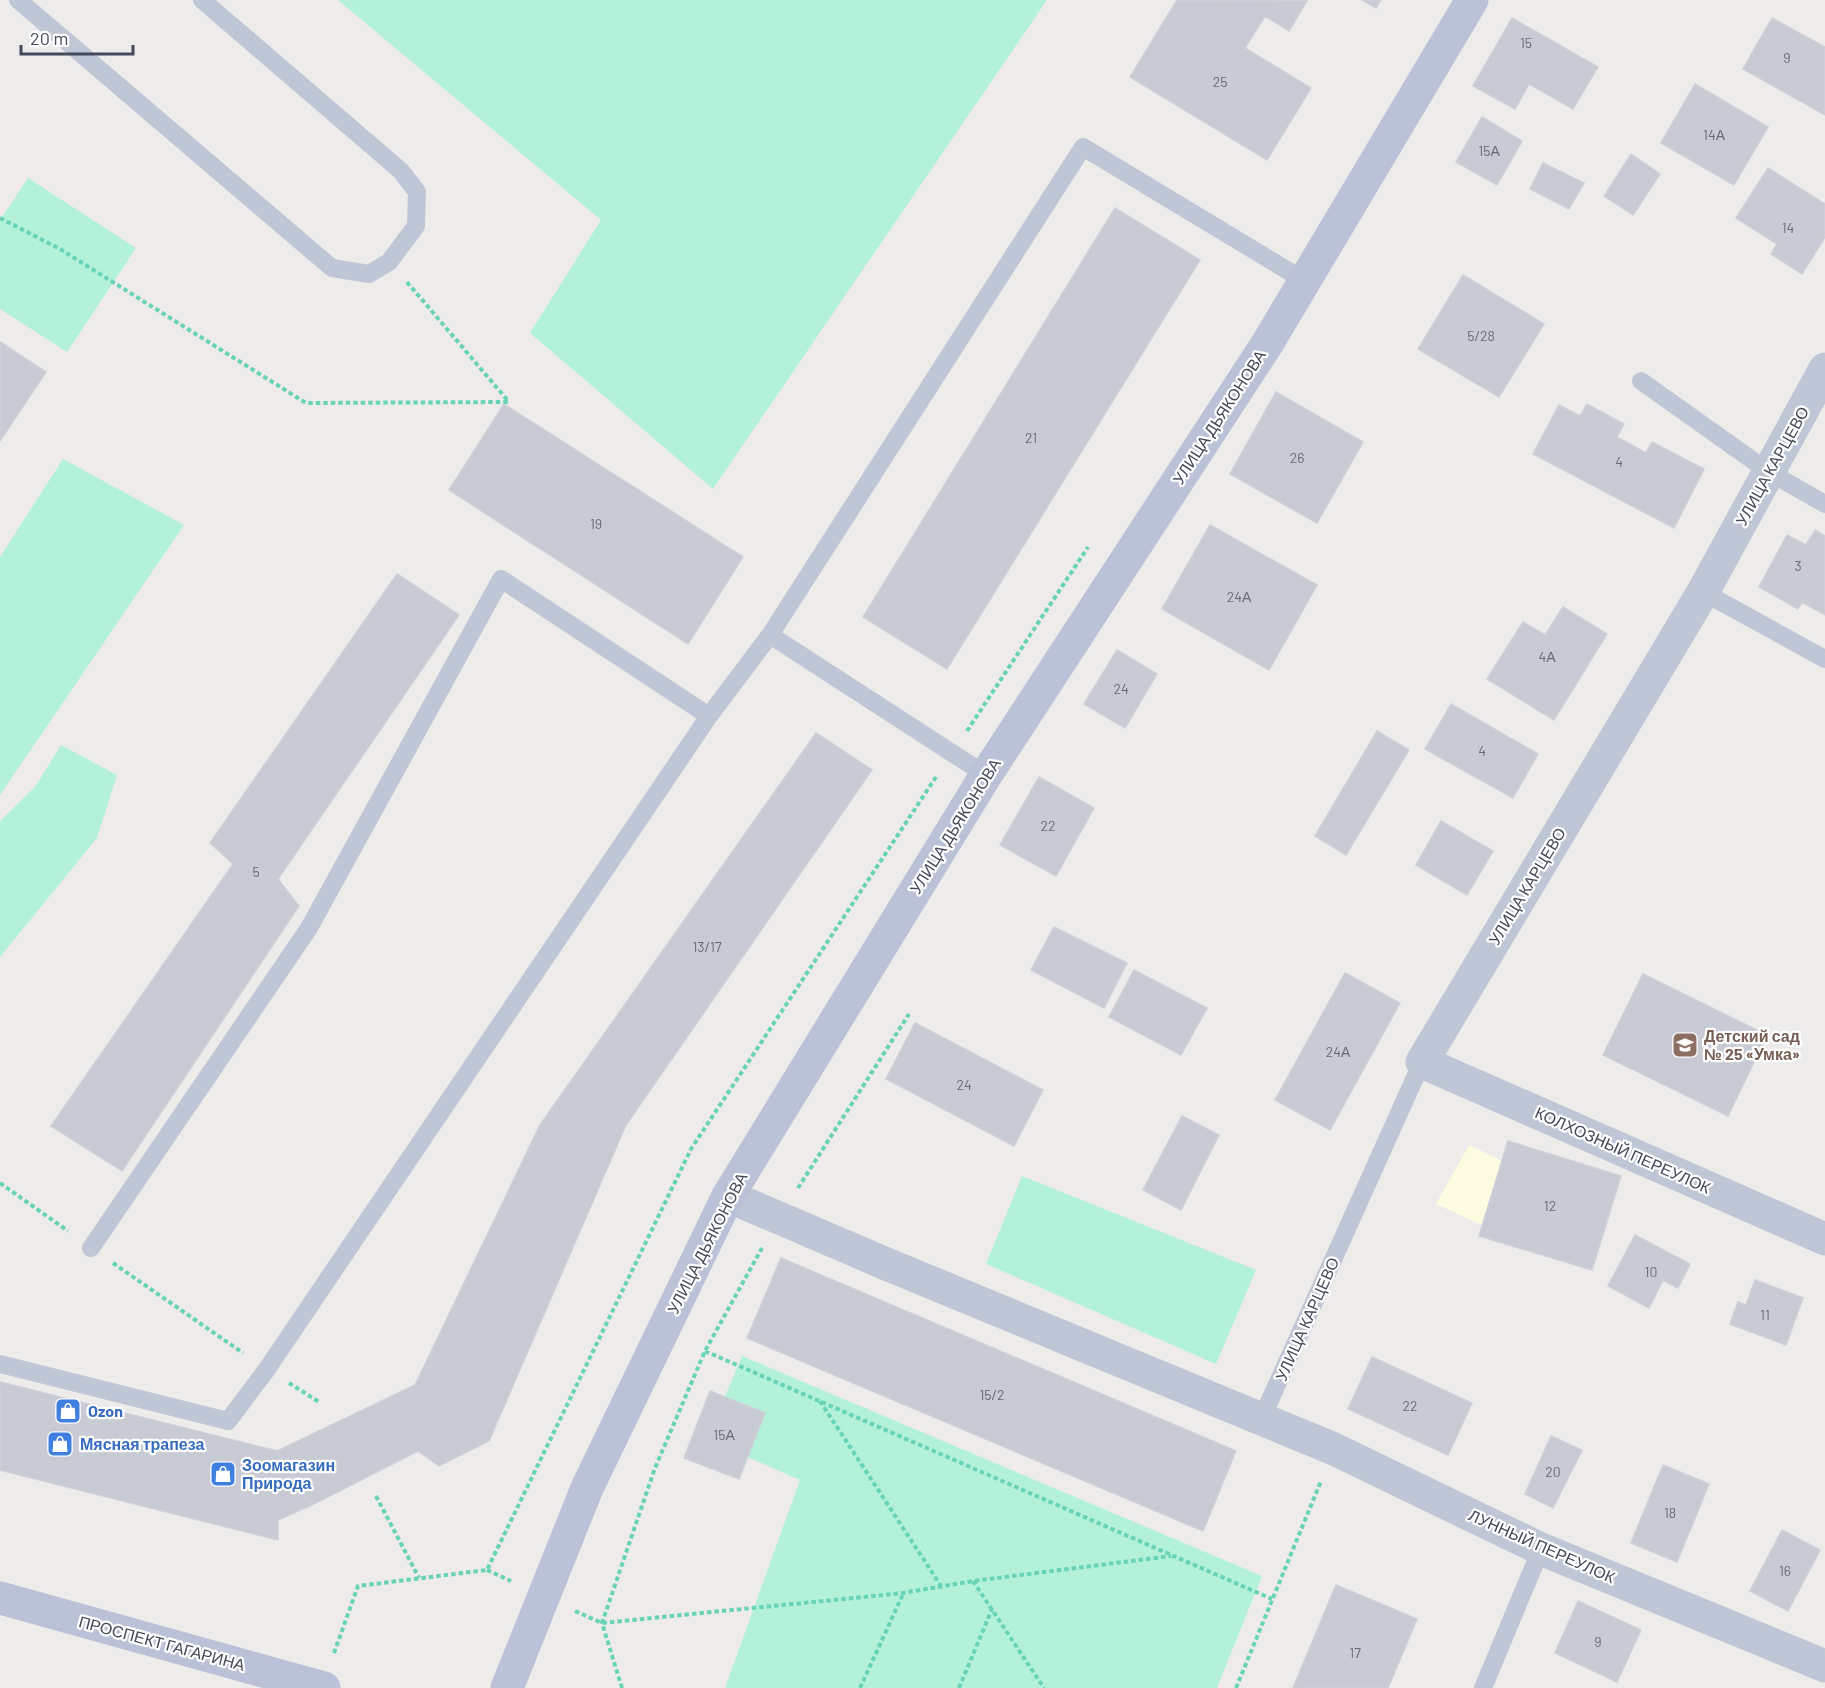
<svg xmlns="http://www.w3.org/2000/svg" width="1825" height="1688" font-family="Barlow,sans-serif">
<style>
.commercial{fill:#fdfbe0}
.green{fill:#b3f2d9}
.building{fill:#c9cbd4;stroke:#cecfd8;stroke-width:1.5}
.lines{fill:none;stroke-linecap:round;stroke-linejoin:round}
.path{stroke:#68d3b6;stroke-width:4;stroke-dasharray:4.5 3;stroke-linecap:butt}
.lane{stroke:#bfc6d5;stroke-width:18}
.street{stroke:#bfc6d5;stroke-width:33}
.secondary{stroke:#bbc2d7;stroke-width:33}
.labels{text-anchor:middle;stroke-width:4.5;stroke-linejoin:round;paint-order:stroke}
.number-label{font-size:14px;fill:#646a78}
.street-label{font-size:16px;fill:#42495a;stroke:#fff}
.education-label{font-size:16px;font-weight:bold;fill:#785e54;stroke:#fff;text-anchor:start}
.shop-label{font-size:16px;font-weight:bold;fill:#366cbe;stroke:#fff;text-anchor:start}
</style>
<rect width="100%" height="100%" fill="#eeebeb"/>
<path class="commercial" d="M1469 1145 1514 1167 1484 1226 1436 1204Z"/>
<path class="green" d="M338 0H1047L713 489 530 333 601 220Z
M28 178 136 248 67 352 0 309V220Z
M63 459 184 525 0 795V557Z
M61 745 117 775 97 838 0 957V821L35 787Z
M1022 1176 1256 1270 1216 1364 986 1264Z
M742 1356 1262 1576 1217 1688H725L800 1480 707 1439Z"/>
<path class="building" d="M1177 0 1307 1 1289 31 1265 16 1245 48 1311 88 1267 160 1130 77Z
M1362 0H1381L1376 8Z
M1512 18 1598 67 1573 109 1529 84 1515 109 1473 86Z
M1772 18 1825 47V115L1743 69Z
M1695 84 1768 127 1734 185 1661 143Z
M1482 117 1522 141 1497 185 1456 162Z
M1631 154 1660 174 1633 215 1604 196Z
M1543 163 1584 183 1569 209 1530 189Z
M1768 168 1825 204V237L1802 274 1771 254 1777 244 1736 218Z
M1115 208 1200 260 947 669 863 617Z
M1463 275 1544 324 1499 397 1418 349Z
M0 342 46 372 0 441Z
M1276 392 1363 442 1317 523 1230 474Z
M504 404 743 557 688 644 449 490Z
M1587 404 1624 424 1617 437 1646 453 1652 442 1704 469 1674 528 1533 454 1559 405 1580 416Z
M1210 525 1317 585 1269 670 1162 609Z
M1815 530 1825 536V615L1802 602 1798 609 1759 587 1787 535 1806 545Z
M397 574 459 615 278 879 299 906 122 1171 51 1126 233 864 210 843Z
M1563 607 1607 634 1554 720 1487 679 1523 622 1545 635Z
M1117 650 1157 674 1125 728 1084 704Z
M1451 704 1538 754 1513 798 1425 749Z
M1377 731 1409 750 1346 855 1315 836Z
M816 733 872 770 626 1125 489 1441 439 1466 418 1451 312 1505 277 1451 415 1385 540 1125Z
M1039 777 1094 808 1056 876 1000 845Z
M1441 821 1493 851 1467 895 1416 865Z
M1054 927 1127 963 1104 1008 1031 970Z
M1134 970 1207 1008 1181 1055 1109 1017Z
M1345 973 1400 1003 1330 1130 1275 1100Z
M1643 974 1767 1035 1728 1116 1603 1055Z
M915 1023 1043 1090 1014 1146 886 1079Z
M1182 1116 1219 1135 1181 1210 1143 1190Z
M1508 1141 1621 1176 1592 1270 1479 1236Z
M1635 1235 1690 1264 1678 1288 1663 1280 1649 1308 1608 1286Z
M781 1258 1236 1451 1203 1531 747 1338Z
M1755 1280 1803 1298 1786 1345 1730 1324 1738 1302 1746 1305Z
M1372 1357 1472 1403 1448 1455 1348 1409Z
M0 1382 277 1451 312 1505 278 1520V1540L0 1470Z
M710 1391 765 1413 739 1479 684 1458Z
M1551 1436 1582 1450 1553 1508 1525 1494Z
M1663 1465 1709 1484 1677 1562 1631 1543Z
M1782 1530 1820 1550 1788 1611 1750 1591Z
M1336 1585 1417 1619 1388 1688H1293Z
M1578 1601 1641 1630 1617 1682 1555 1653Z"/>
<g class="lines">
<path class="path" d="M0 218 60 249 306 403 509 402
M407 282 509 402
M967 731 1088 547
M0 1183 68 1231
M798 1188 909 1014
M113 1263 243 1353
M705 1351 1272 1599
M289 1383 319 1402
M820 1401 941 1586
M376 1496 419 1578
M487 1570 511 1581
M973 1581 1044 1688
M575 1611 602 1623 903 1593 973 1581 1171 1556
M334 1653 358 1586 487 1570 691 1149 936 777
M622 1688 602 1623 655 1468 705 1351 762 1248
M860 1688 903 1594
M959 1688 992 1609
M1236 1688 1321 1481"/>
<path class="lane" d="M18 0 332 268 369 274 389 262 416 226 417 192 401 171 202 0
M1641 381 1769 472 1825 504
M1703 592 1825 659
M986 775 770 635 1083 147 1305 281
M91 1248 309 928 501 579 709 716
M0 1364 228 1421 267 1369 709 716 770 635
M1261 1420 1422 1062
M1483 1688 1541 1549"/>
<path class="street" d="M1825 369 1703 592 1422 1062 1825 1239
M728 1196 884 1263 1334 1449 1541 1549 1825 1666"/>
<path class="secondary" d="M0 1598 324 1688
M507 1688 587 1488 728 1196 986 775 1267 344 1472 0"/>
</g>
<defs>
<g id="school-square" transform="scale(1.35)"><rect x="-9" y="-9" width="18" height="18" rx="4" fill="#8d6e63" stroke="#fff"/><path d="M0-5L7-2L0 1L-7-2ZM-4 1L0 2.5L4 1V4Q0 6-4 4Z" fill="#fff"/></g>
<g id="shop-square" transform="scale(1.35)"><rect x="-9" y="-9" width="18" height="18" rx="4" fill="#3f7fe0" stroke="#fff"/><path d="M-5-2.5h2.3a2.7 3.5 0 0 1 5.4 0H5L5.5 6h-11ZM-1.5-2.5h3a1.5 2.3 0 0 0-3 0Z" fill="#fff"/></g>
</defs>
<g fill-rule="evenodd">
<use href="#school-square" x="1685" y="1045"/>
<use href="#shop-square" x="68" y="1411"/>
<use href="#shop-square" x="60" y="1444"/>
<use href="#shop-square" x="223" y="1474"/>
</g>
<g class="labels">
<g class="number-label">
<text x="1526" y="48">15</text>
<text x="1787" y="63">9</text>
<text x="1220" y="87">25</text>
<text x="1714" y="140">14А</text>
<text x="1489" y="156">15А</text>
<text x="1788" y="233">14</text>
<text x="1481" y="341">5/28</text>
<text x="1031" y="443">21</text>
<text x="1297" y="463">26</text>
<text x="1619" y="467">4</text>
<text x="596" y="529">19</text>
<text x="1798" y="571">3</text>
<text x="1239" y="602">24А</text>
<text x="1547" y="662">4А</text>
<text x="1121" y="694">24</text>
<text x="1482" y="756">4</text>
<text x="1048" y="831">22</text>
<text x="256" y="877">5</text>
<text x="707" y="952">13/17</text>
<text x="1338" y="1057">24А</text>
<text x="964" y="1090">24</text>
<text x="1550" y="1211">12</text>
<text x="1651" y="1277">10</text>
<text x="1765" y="1320">11</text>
<text x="992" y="1400">15/2</text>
<text x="1410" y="1411">22</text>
<text x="724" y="1440">15А</text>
<text x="1553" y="1477">20</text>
<text x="1670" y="1518">18</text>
<text x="1785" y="1576">16</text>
<text x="1598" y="1647">9</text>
<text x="1355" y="1658">17</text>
</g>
<g class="street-label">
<text transform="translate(1219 417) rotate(-57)" y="6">УЛИЦА ДЬЯКОНОВА</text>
<text transform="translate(1772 466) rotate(-61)" y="6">УЛИЦА КАРЦЕВО</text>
<text transform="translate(955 826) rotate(-58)" y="6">УЛИЦА ДЬЯКОНОВА</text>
<text transform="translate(1527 886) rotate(-59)" y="6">УЛИЦА КАРЦЕВО</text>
<text transform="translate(1623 1150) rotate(24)" y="6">КОЛХОЗНЫЙ ПЕРЕУЛОК</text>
<text transform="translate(707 1243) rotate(-63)" y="6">УЛИЦА ДЬЯКОНОВА</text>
<text transform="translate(1307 1319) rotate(-66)" y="6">УЛИЦА КАРЦЕВО</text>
<text transform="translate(1542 1546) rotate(24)" y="6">ЛУННЫЙ ПЕРЕУЛОК</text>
<text transform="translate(162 1643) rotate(15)" y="6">ПРОСПЕКТ ГАГАРИНА</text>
</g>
<g class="education-label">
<text x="1704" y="1042">Детский сад<tspan x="1704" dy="18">№ 25 «Умка»</tspan></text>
</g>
<g class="shop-label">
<text x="88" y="1417">Ozon</text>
<text x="80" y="1450">Мясная трапеза</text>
<text x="242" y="1471">Зоомагазин<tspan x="242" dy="18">Природа</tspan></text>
</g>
</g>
<path d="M21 45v9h112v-9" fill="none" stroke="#42495a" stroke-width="3"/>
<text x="30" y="45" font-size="18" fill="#42495a" stroke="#ffffff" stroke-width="4.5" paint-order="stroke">20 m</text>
</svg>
